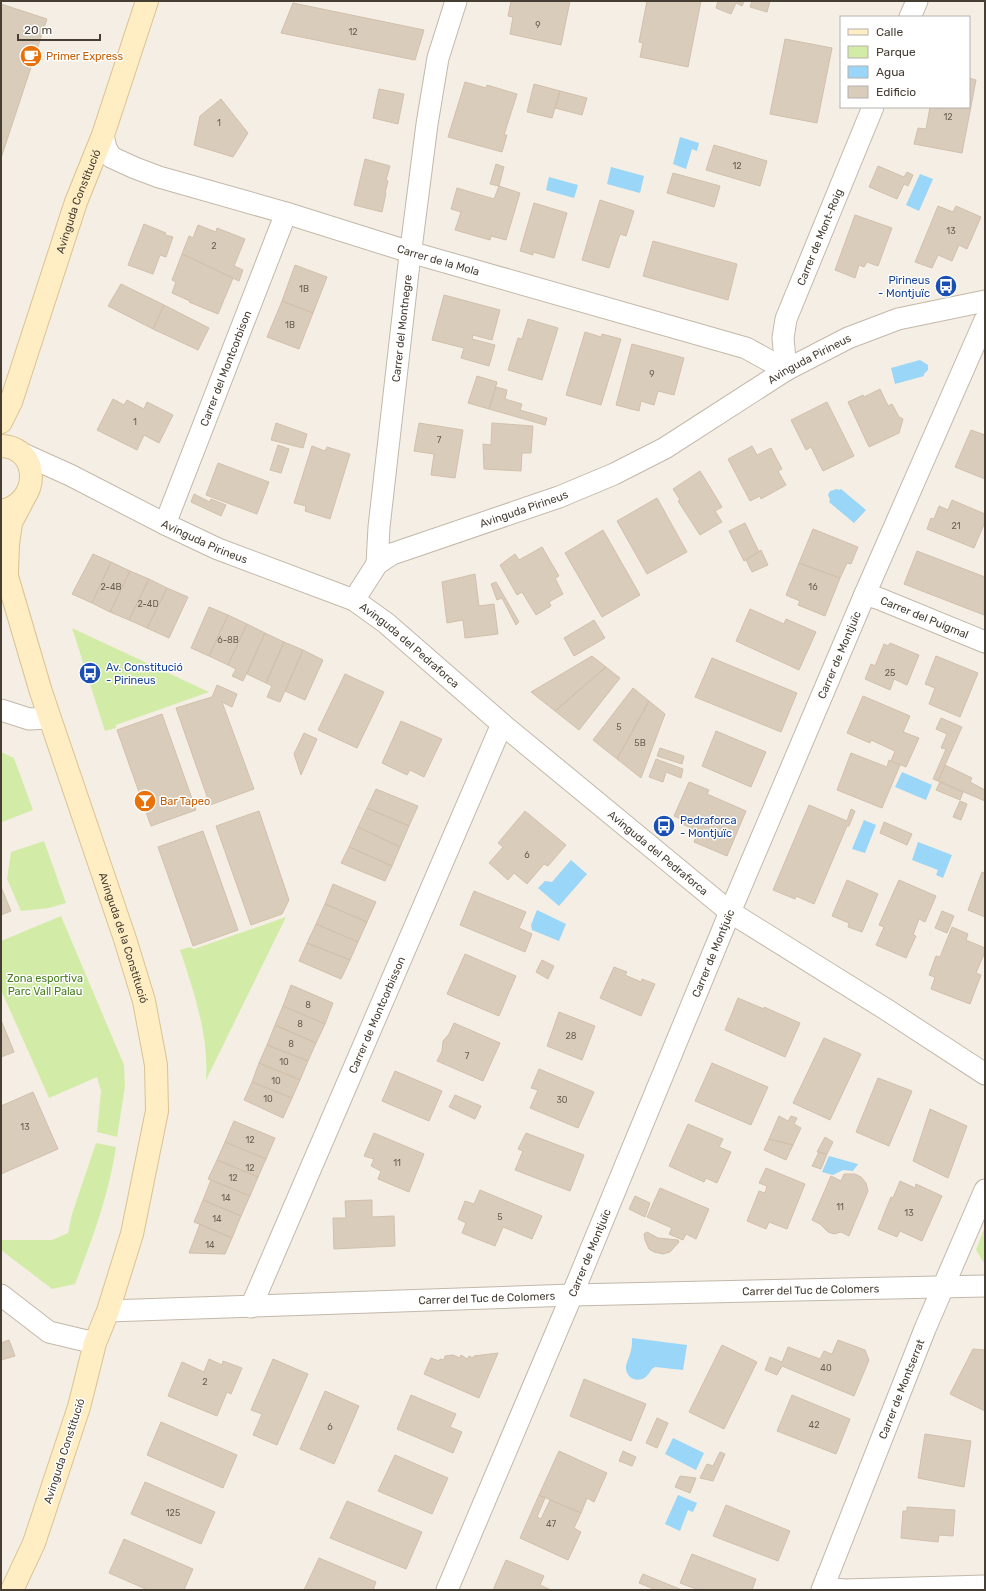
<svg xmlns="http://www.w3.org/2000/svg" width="986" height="1591" font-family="Rubik,sans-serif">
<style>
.green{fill:#d2eca8}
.water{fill:#99d6f7}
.building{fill:#d9ccbb;stroke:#d2c0ab}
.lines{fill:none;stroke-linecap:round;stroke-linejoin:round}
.street-casing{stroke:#c3b8a9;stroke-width:23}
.secondary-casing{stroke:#dbc391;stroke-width:24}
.street{stroke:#fff;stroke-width:21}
.secondary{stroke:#ffedc3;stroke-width:22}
.labels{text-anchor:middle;stroke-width:3;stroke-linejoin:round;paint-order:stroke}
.number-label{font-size:9px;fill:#6b6255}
.food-label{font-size:11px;fill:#c56008;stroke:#fff;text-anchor:start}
.street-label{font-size:11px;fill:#463e33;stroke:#fff}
.transit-label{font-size:11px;fill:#164399;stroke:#fff;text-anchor:start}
.park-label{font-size:11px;fill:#4a7e21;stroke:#fff}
</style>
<rect width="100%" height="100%" fill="#f4eee4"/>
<path class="green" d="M72 628 209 692 116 725V728L105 731Z
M1 752 14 758 33 810 2 822Z
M44 841 66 903 49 908 21 911 7 879 11 852Z
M61 916 124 1065 125 1086 117 1137 97 1132 101 1091 97 1077 49 1098 1 990V941Z
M286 917 206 1080C209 1035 194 992 180 950L190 947 194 949Z
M96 1143 116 1147C109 1194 92 1240 75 1284L52 1289 1 1250V1240H52L68 1233 72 1214Z
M985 1227V1265L976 1250Z"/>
<path class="water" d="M680 137 699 143 697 151 692 149 686 169 673 164Z
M611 167 644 176 640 193 607 184Z
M920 174 933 179 919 211 906 205Z
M549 177 578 185 574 198 546 190Z
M920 360 928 365V370L924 374V376L895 384 891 368Z
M837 489 839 490 841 489 866 510 854 523 829 502 830 500 828 495 830 491Z
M902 772 932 785 926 800 895 787Z
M864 820 876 825 865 853 852 849Z
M918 842 952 855 943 878 936 875 938 870 912 860Z
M571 860 587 874 559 906 538 888 545 881 552 882Z
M537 910 566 924 559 941 532 930 531 925Z
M829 1156 858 1164 853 1171 843 1170 833 1175 822 1172Z
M632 1338 687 1345 683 1370 655 1367C649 1370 649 1377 642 1379 633 1382 625 1375 626 1366 627 1361 629 1358 630 1354 632 1349 632 1343 632 1338Z
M673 1438 704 1453 696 1470 665 1454Z
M678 1495 697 1503 693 1512 688 1510 680 1531 665 1524Z"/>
<path class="building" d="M511 1H570L561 45 510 34 513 17 508 16Z
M647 1H701L688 67 640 57 643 43 639 42Z
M718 1H744L742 6 736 3 731 14 716 8Z
M752 1H770L767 12 750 7Z
M293 3 424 30 415 60 281 33Z
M1 4 47 19 1 158Z
M785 39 832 48 817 123 770 114Z
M969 78 976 80 962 153 914 144 918 128 926 129 930 107H969Z
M465 82 486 88 487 85 517 94 504 135H507L502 152 448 137Z
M534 84 560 91 552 118 527 112Z
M379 89 404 94 398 124 373 118Z
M560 91 587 98 582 115 555 108Z
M221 99 248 133 233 157 194 145 200 116Z
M714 145 767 161 760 186 706 170Z
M365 159 390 166 386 180 388 181 385 193H386L382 212 354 205Z
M496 164 504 167 499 186 490 184Z
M878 166 904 177 907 172 913 175 908 186 904 184 897 199 869 187Z
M673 173 720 186 714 207 667 193Z
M499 186 520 193 506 240 491 236 490 240 455 230 461 212 451 209 457 188 494 199Z
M600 200 634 211 626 236 620 234 609 268 582 260Z
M534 203 567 213 554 258 533 252V255L520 251Z
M938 206 953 212 956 206 981 217 967 249 959 245 952 261 938 255 932 268 915 262Z
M855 215 892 228 878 266 867 262 864 267 859 265 855 278 835 270Z
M144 224 166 233 165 235 173 237 166 257 160 255 153 274 128 265Z
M198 225 216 232 217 228 245 239 234 266 243 270 239 281 182 254 189 236 193 238Z
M653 241 737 264 728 300 643 276Z
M182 254 233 278 218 314 189 302 190 301 172 293 176 282 172 280Z
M295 265 327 277 313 313 282 301Z
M121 284 164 305 153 329 108 306Z
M444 295 500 310 492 340 473 335 472 339 495 345 489 366 461 358 464 348 432 340Z
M282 301 313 313 299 349 267 337Z
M164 305 209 328 198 350 153 329Z
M528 319 558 328 542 380 508 370 518 338 522 339Z
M585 332 601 337 602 334 621 339 601 405 566 395Z
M632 344 684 358 674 395 658 391 654 405 641 401 639 411 616 405Z
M477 376 497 382 489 409 468 403Z
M496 387 507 390 505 399 522 404 520 410 547 418 545 425 489 409Z
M880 389 888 406 892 404 899 417 903 419 899 433 869 447 848 402 863 395 864 397Z
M113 399 124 405 127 400 144 409 147 402 173 415 159 443 144 435 137 450 97 430Z
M827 402 854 456 823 471 811 447 806 450 791 420Z
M276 423 307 434 303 448 271 440Z
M419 423 463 430 455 478 431 475 434 454 414 451Z
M492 423 533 426 531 453H522L521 471 484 469 483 444 491 445Z
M971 430 985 435V479L955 467Z
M278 445 289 449 281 473 270 470Z
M312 446 325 451 327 447 350 454 330 519 305 511 306 506 294 503Z
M752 446 757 455 771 448 782 469 778 471 786 485 761 499 760 496 750 501 728 459Z
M218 463 269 482 257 514 206 495Z
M700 471 722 507 715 511 722 522 700 535 678 501 680 500 673 489Z
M194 494 210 502 211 499 226 505 221 516 191 502Z
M657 498 687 552 647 574 617 521Z
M952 500 985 514V522L974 548 927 529 931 518 934 519 939 506 948 510Z
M745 523 759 552 744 561 729 531Z
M813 529 858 547 851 564 847 563 840 578 799 563Z
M603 530 640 595 602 617 565 553Z
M542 547 559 576 555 578 563 594 549 602 551 606 536 615 522 592 517 595 500 565 515 554 519 560Z
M761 550 768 565 752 572 746 560Z
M917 551 985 577 984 615 904 584Z
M93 554 111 562 92 603 72 594Z
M111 562 130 571 110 612 92 603Z
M799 563 840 578 825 616 798 605 800 601 786 595Z
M130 571 149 579 129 620 110 612Z
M475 574 479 606 494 604 498 634 465 638 463 620 447 623 442 582Z
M149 579 167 588 147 628 129 620Z
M496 582 519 622 516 625 502 598 497 600 491 584Z
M167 588 188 597 169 638 147 628Z
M209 607 228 615 209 656 191 648Z
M750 609 784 624 786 619 816 632 799 670 736 641Z
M228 615 247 624 228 665 209 656Z
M594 620 605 638 574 656 564 638Z
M247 624 265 633 243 681 232 676 236 669 228 665Z
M265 633 284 642 266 683 247 674Z
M284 642 303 650 280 702 267 697 272 686 266 683Z
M890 643 919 655 907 685 894 679 890 690 865 679 871 664 875 666 884 644 888 646Z
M303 650 323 660 305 700 285 691Z
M592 656 606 667 555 711 531 692Z
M936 656 978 673 960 717 929 704 935 688 925 684Z
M712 658 797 693 781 732 695 697Z
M606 667 620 678 579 730 555 711Z
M345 674 384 692 357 748 318 730Z
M217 685 237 694 232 707 222 702 254 789 210 805 176 708 212 697Z
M633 688 649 701 617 759 593 740Z
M863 696 910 716 903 732 919 738 906 767 891 761 895 751 871 740 870 743 847 733Z
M649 701 665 714 641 778 617 759Z
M162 714 196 810 151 826 117 730Z
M941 718 962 727 938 781 933 779 946 749 941 748 947 734 936 729Z
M401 721 442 739 424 777 410 770 407 775 382 763Z
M716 731 766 752 751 787 702 766Z
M304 733 317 739 301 775 294 754Z
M660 748 684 756 682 764 657 756Z
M851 753 887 767 889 760 900 765 882 808 837 790Z
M656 759 683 769 681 778 666 772 663 782 649 777Z
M945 765 972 778 970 782 985 790V801L938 781Z
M689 782 709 790 707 794 746 811 727 856 694 842 698 831 682 824 683 820 674 816Z
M940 782 963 792 960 800 936 790Z
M376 789 418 806 409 826 367 808Z
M960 801 967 804 961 820 953 817Z
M809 805 847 821 851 809 855 811 849 826H847L814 904 796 896 795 899 773 890Z
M367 808 409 826 400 847 358 827Z
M259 811 289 900 282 914 251 925 216 826Z
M525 811 566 845 548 866 544 864 527 884 514 873 508 880 489 863 503 847 498 843Z
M884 822 912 834 907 845 880 833Z
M358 827 400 847 392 866 349 847Z
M203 831 238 930 193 946 158 847Z
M349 847 392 866 385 881 341 863Z
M982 872 985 873V917L968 910Z
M847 880 878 894 862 932 848 927 849 923 832 916Z
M899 880 936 896 925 922 919 919 913 935 916 936 906 958 876 945 884 927 879 925Z
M333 884 376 902 367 922 325 904Z
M1 887 11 911 1 915Z
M474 891 526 912 519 928 532 934 525 952 460 925Z
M325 904 367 922 358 942 316 924Z
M942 911 954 916 947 933 935 928Z
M316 924 358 942 350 960 307 943Z
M952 927 968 934 966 940 985 948V952L976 973 981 975 970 1004 931 989 935 977 929 975 936 956 940 957Z
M307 943 350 960 341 979 299 961Z
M465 954 516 976 499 1016 447 994Z
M542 960 554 966 548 979 536 972Z
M614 967 627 972 625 975 641 982 642 979 655 984 641 1016 600 998Z
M291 985 333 1003 325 1024 283 1006Z
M738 998 764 1009V1007L800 1023 785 1057 725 1030Z
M283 1006 325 1024 316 1043 275 1025Z
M559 1012 595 1026 582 1060 547 1046Z
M1 1020 14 1052 1 1057Z
M454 1023 500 1043 483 1081 437 1061 442 1051 443 1041 449 1034Z
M275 1025 316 1043 308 1061 267 1045Z
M824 1038 861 1054 830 1120 793 1103Z
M267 1045 308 1061 300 1080 259 1063Z
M259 1063 300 1080 292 1098 252 1082Z
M712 1063 768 1087 751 1125 695 1101Z
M539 1069 594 1092 578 1128 530 1108 538 1090 531 1088Z
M395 1071 442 1091 429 1121 382 1101Z
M878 1078 912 1091 889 1146 856 1132Z
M252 1082 292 1098 283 1118 244 1100Z
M33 1092 58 1149 1 1174V1106Z
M455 1095 481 1106 475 1119 449 1107Z
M930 1109 967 1126 948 1178 913 1161Z
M779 1116 788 1121 791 1116 797 1118 794 1124 801 1128 793 1145 769 1139Z
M234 1121 275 1138 266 1159 225 1142Z
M688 1124 723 1139 719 1147 731 1152 717 1183 706 1178 704 1182 669 1166Z
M374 1133 424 1154 409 1192 378 1179 381 1171 371 1166 374 1159 364 1156Z
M526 1133 584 1155 570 1191 515 1170 523 1151 518 1149Z
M825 1137 833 1142 827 1154 817 1152Z
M769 1139 793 1145 786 1160 764 1150Z
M225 1142 266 1159 258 1177 217 1160Z
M819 1152 827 1154 821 1169 812 1166Z
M217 1160 258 1177 250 1196 208 1179Z
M766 1168 805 1184 787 1229 769 1222 766 1229 747 1221 759 1191 765 1193 767 1186 759 1183Z
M844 1174H855L861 1177 866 1183 868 1191 849 1236 841 1232 834 1234 828 1232 820 1224 812 1220 831 1176 841 1181Z
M211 1180 250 1196 241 1216 203 1200Z
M900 1181 915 1188 916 1184 942 1196 922 1241 900 1231 897 1237 878 1229 891 1197 893 1198Z
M660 1188 709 1209 696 1239 686 1234 683 1240 669 1234 672 1228 647 1217Z
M480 1190 542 1216 532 1239 503 1227 495 1246 462 1233 466 1223 458 1219 465 1201 474 1204Z
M635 1196 650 1203 645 1217 629 1209Z
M203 1200 241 1216 232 1238 194 1222Z
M372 1200V1217L394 1216 395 1246 334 1249 333 1218H346L345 1201Z
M200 1224 232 1238 225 1254 189 1253Z
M647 1232 658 1238 678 1240 679 1242 670 1252 663 1254 654 1252 649 1249 645 1240 644 1234Z
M9 1340 15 1356 1 1360V1343Z
M838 1340 865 1350 869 1360 854 1396 782 1366 777 1375 765 1370 770 1357 782 1362 788 1347 820 1359 824 1351 832 1354Z
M722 1345 757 1362 724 1429 689 1412Z
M973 1349 985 1350V1411L950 1394Z
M498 1353 479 1398 424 1374 431 1358 439 1361 440 1359 444 1360 445 1356 453 1355 460 1358 461 1355 467 1359 469 1356 473 1358 474 1356Z
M209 1359 222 1365 223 1361 242 1368 231 1394 227 1392 217 1416 168 1396 182 1362 204 1372Z
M273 1359 308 1374 277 1445 253 1435 262 1414 251 1410Z
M584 1379 646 1404 631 1441 570 1416Z
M325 1391 359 1406 334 1464 300 1449Z
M411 1395 456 1414 450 1427 462 1432 453 1453 397 1429Z
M792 1395 850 1419 836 1454 777 1431Z
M657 1418 668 1423 657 1448 646 1443Z
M161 1422 237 1455 223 1488 147 1455Z
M925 1434 971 1441 964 1487 918 1478Z
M559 1451 607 1473 594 1502 587 1498 581 1513 539 1495Z
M623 1451 636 1457 632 1466 619 1461Z
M720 1452 725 1454 713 1481 700 1478 707 1464 713 1466Z
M395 1455 448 1478 432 1514 378 1491Z
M680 1476 696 1478 690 1493 675 1487Z
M145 1482 215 1512 201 1544 131 1514Z
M539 1495 545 1498 537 1517 541 1519 550 1500 581 1513 574 1528 581 1532 568 1560 520 1538Z
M347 1501 422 1532 406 1569 330 1538Z
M726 1505 790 1531 778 1561 713 1536Z
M907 1507 955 1510 953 1536 939 1535 938 1542 901 1538 903 1511H907Z
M124 1539 193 1569 184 1590H148L109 1573Z
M692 1554 756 1579 752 1590H699L680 1583Z
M319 1558 376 1582 373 1590H304Z
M506 1560 544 1576 540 1585 551 1590H493Z
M643 1574 682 1590H656L639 1583Z"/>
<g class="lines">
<g class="street-casing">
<g id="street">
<path d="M910 17 917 1"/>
<path id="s1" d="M103 135 106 148 111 157 135 168 159 177 286 213 410 252 746 348 786 370"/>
<path id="s2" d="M786 370 783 338 786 319 873 107"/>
<path id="s3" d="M21 453 70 475 165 524 218 549 354 600 386 623 502 724 730 912 887 1010 985 1074"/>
<path id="s4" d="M165 524 286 213"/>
<path id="s5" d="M377 564 379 527 408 272 427 124 438 58 456 1"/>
<path id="s6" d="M865 594 880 599 985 642"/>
<path id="s7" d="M354 600 377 564 392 554 559 497 614 474 665 448 786 370 848 338 898 319 985 301"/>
<path d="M1 710 29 719 49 718"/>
<path d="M1 1295 49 1332 95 1343"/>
<path id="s8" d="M251 1307 502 724"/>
<path id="s9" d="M108 1311 572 1295 985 1286"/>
<path d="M823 1588 845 1590 985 1586"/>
<path id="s10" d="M447 1590 572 1295 730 912 865 594 985 320"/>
<path id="s11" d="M822 1590 925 1329 985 1190"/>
</g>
</g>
<g class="secondary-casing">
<g id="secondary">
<path id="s12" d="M1 422 11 402 76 202 103 135 147 1"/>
<path d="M1 446C41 447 41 504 1 511"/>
<path id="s13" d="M1 556 41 692 125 939 144 1001 156 1065 157 1111 132 1234 108 1311 95 1343 79 1407 34 1543 12 1590"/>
<path d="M7 572 8 544 11 523 24 498"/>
</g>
</g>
<use href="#street" class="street"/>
<use href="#secondary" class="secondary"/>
</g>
<defs>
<g id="cafe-disc" transform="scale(1.15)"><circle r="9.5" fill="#e8710a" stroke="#fff"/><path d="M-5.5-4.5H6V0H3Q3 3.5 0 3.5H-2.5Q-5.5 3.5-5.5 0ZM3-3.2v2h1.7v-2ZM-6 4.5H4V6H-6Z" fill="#fff"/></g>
<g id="bus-disc" transform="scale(1.15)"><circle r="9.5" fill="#1a4fb4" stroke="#fff"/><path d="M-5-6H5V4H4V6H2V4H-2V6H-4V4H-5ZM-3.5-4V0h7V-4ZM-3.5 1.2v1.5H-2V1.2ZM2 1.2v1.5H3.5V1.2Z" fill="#fff"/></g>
<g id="bar-disc" transform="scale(1.15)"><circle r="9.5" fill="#e8710a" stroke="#fff"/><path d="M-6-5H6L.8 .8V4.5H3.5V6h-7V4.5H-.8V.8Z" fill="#fff"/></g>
</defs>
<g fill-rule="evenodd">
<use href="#cafe-disc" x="31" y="56"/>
<use href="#bus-disc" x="946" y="286"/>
<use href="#bus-disc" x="90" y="673"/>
<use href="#bar-disc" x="145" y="801"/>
<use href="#bus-disc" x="664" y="826"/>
</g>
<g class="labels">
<g class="number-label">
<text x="538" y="28">9</text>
<text x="353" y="35">12</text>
<text x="948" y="120">12</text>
<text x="219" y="126">1</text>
<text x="737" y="169">12</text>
<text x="951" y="234">13</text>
<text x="214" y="249">2</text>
<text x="304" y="292">1B</text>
<text x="290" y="328">1B</text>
<text x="652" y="377">9</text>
<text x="135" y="425">1</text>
<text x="439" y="443">7</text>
<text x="956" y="529">21</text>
<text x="111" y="590">2-4B</text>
<text x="813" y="590">16</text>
<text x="148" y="607">2-4D</text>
<text x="228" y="643">6-8B</text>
<text x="890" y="676">25</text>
<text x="619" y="730">5</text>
<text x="640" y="746">5B</text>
<text x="527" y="858">6</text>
<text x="308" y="1008">8</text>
<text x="300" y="1027">8</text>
<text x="571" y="1039">28</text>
<text x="291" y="1047">8</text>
<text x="467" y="1059">7</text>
<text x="284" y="1065">10</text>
<text x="276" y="1084">10</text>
<text x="268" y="1102">10</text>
<text x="562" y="1103">30</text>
<text x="25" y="1130">13</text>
<text x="250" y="1143">12</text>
<text x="397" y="1166">11</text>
<text x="250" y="1171">12</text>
<text x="233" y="1181">12</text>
<text x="226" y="1201">14</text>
<text x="840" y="1210">11</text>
<text x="909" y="1216">13</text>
<text x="500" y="1220">5</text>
<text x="217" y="1222">14</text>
<text x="210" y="1248">14</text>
<text x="826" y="1371">40</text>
<text x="205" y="1385">2</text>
<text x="814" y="1428">42</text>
<text x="330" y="1430">6</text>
<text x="173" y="1516">125</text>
<text x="551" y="1527">47</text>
</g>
<g class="food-label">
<text x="46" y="60">Primer Express</text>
<text x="160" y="805">Bar Tapeo</text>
</g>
<g class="street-label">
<text dy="4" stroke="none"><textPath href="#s12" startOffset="234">Avinguda Constitució</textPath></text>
<text dy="4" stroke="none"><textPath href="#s2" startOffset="140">Carrer de Mont-Roig</textPath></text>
<text dy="4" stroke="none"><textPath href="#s1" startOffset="367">Carrer de la Mola</textPath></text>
<text dy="4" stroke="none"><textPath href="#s5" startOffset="237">Carrer del Montnegre</textPath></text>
<text dy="4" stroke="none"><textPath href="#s7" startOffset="524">Avinguda Pirineus</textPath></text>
<text dy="4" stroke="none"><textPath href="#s4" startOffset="167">Carrer del Montcorbison</textPath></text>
<text dy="4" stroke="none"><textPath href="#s7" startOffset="200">Avinguda Pirineus</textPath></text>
<text dy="4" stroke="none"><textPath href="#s3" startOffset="204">Avinguda Pirineus</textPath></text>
<text dy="4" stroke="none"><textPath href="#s6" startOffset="64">Carrer del Puigmal</textPath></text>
<text dy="4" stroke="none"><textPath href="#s3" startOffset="436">Avinguda del Pedraforca</textPath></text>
<text dy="4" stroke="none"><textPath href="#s10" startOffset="1014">Carrer de Montjuïc</textPath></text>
<text dy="4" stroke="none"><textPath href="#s3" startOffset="760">Avinguda del Pedraforca</textPath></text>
<text dy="4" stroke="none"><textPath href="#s13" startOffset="401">Avinguda de la Constitució</textPath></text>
<text dy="4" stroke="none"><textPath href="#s10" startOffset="690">Carrer de Montjuïc</textPath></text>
<text dy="4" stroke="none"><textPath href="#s8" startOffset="318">Carrer de Montcorbisson</textPath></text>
<text dy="4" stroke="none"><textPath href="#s10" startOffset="366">Carrer de Montjuïc</textPath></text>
<text dy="4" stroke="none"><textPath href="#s9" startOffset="703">Carrer del Tuc de Colomers</textPath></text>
<text dy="4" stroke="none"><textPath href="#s9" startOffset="379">Carrer del Tuc de Colomers</textPath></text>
<text dy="4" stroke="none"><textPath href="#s11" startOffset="216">Carrer de Montserrat</textPath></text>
<text transform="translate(64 1451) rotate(-72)" y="4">Avinguda Constitució</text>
</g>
<g class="transit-label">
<text x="930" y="284" text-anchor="end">Pirineus<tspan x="930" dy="13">- Montjuïc</tspan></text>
<text x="106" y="671">Av. Constitució<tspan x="106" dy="13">- Pirineus</tspan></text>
<text x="680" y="824">Pedraforca<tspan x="680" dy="13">- Montjuïc</tspan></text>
</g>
<g class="park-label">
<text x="45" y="982">Zona esportiva<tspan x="45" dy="13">Parc Vall Palau</tspan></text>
</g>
</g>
<rect width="986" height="1591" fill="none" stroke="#463e33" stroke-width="4"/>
<rect x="840" y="16" width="130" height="92" fill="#ffffff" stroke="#b5b2ad"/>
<rect x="848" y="29" width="20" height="6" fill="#ffedc3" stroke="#b5b2ad"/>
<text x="876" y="36" font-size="12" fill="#463e33">Calle</text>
<rect x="848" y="46" width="20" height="12" fill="#d2eca8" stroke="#b5b2ad"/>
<text x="876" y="56" font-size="12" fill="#463e33">Parque</text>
<rect x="848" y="66" width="20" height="12" fill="#99d6f7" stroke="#b5b2ad"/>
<text x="876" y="76" font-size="12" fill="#463e33">Agua</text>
<rect x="848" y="86" width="20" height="12" fill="#d9ccbb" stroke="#b5b2ad"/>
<text x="876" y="96" font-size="12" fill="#463e33">Edificio</text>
<path d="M18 34v6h82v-6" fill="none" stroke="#463e33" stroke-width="2"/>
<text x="24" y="34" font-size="12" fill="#463e33" stroke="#ffffff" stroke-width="3" paint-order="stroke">20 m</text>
</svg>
